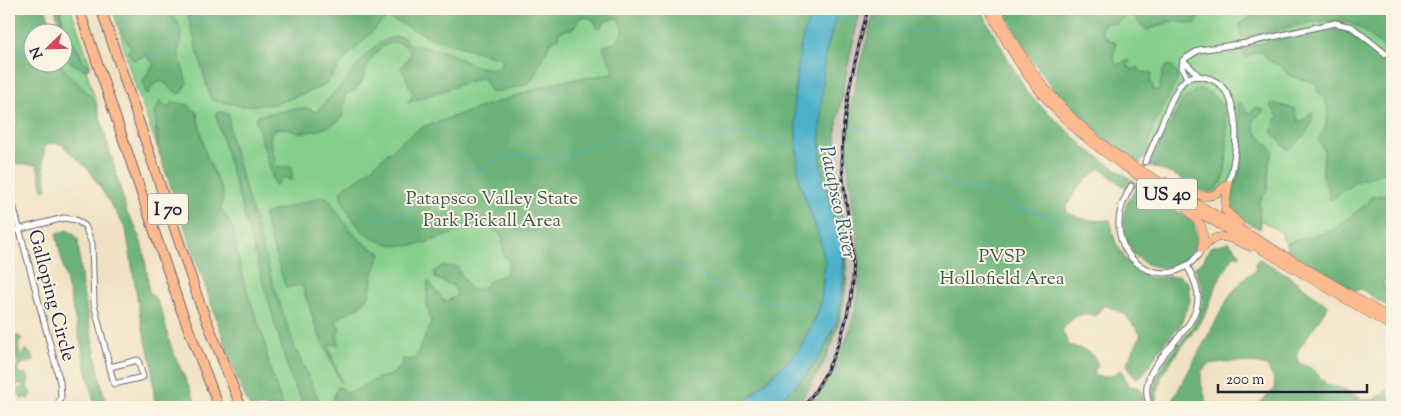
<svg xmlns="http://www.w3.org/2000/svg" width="1401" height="416" font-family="'Sorts Mill Goudy',serif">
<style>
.industrial{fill:#ccc2b9}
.green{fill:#85cf8c;stroke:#547864}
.forest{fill:#6cb278;stroke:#476a5a}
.water{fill:#4cb1cb;stroke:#376a83}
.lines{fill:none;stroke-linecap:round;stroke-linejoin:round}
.stream{stroke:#4cb1cb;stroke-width:1}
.street-tunnel{stroke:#c7bba7;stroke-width:5;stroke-dasharray:5 2.5;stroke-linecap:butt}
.street-casing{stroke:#6a656a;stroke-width:7}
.primary-casing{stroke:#6a656a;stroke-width:9}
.highway-casing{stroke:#6a656a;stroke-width:11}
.street{stroke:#fff;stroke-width:5}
.primary{stroke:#fcba8e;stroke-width:8}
.highway{stroke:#fcba8e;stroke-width:9}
.rail-casing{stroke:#22223b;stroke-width:3}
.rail{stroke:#fcf5e5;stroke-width:1;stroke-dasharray:4;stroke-linecap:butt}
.labels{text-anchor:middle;stroke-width:4;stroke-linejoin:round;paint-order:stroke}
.shield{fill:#fcf5e5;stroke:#63616e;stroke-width:1}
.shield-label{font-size:18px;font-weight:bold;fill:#22223b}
.park-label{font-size:19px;fill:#405653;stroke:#fcf5e5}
.street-label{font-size:19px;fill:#22223b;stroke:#fcf5e5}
.water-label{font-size:20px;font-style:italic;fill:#335b75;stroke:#fcf5e5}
</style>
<rect width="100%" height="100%" fill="#fcf5e5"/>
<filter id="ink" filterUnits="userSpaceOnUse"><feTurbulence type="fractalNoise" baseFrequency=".02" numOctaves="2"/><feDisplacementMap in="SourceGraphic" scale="10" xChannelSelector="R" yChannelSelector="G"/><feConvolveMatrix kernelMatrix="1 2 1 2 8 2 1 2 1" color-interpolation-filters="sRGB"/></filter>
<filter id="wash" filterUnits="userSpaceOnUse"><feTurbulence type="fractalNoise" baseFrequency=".0096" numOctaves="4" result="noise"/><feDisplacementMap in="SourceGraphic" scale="20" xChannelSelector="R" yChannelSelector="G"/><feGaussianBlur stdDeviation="1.12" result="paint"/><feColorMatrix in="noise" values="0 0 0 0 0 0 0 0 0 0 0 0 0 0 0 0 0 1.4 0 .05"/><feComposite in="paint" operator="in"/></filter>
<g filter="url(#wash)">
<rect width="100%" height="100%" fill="#f0e1c2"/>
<path class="industrial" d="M861 9H875L863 55 848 130 849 185 858 244V291L853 323 843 353 830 378 810 407H796L815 381 835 339 844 306 847 266 845 235 836 177V133L849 58Z"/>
<path class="green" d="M61 9H71L91 68C84 65 82 59 79 50 78 45 72 43 69 38 66 32 60 16 61 9Z
M167 9H861C853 40 846 70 841 102 839 112 836 124 836 135 835 169 841 200 845 233 853 300 835 354 796 407H264L155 128 158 149 130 70 118 26 131 48 128 52 133 60 146 55 154 64 143 81 148 94 176 42Z
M1012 9H1392V300L1296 240 1286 244 1282 238 1283 233 1134 148Z
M63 37C70 56 62 61 86 70L96 102 62 67Z"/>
<path class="forest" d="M9 9H46L52 32H32V62L60 63 62 67 96 102 127 213C144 236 146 264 149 292 166 307 164 330 172 349 180 369 190 387 197 407H155L152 364 141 322 126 229 90 171 61 144 52 143 45 146 43 160 47 190 43 191 37 165 9 163V133L17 122 16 115 9 108V57H11L12 47 9 41Z
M55 9H61C59 28 76 42 81 59L88 64 89 68 86 70 71 63 66 56V45Z
M112 9H167L178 22 182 37 178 52 187 83 182 93 178 94 162 81 153 85 148 94 145 93 143 81 154 64 146 55 133 60 128 52 131 48 118 26Z
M186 9H812L800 48 794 100 799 180 820 240 825 262 821 301 818 313 800 349 739 407H337L333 398 337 388 340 387 348 393C363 388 375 376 390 376L402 366 403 359 413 360 416 357 431 324 427 302 428 281 445 302 457 296 455 287 435 278 434 272 442 266 457 267 470 289C483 293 486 282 495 278 500 276 503 276 507 273L509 260 503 256V238L496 231 484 225C473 224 461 231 451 234 439 238 426 244 414 245 375 250 351 227 340 193 344 185 352 184 358 179 382 160 399 140 425 126L560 81 615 74 603 47 618 41 624 30 617 18 607 21 598 29 594 20 582 16 573 28 559 32 558 38 550 43 532 80 525 85 492 93 482 77 407 103 414 94C407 86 408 77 401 68L411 54C402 34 382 43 372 58 366 67 364 82 356 89 354 91 349 93 346 94 344 101 343 111 342 117 338 126 307 134 298 132 287 130 283 125 272 131L270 139 276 166 292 167V181L283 177 275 186 256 120 257 116 292 109 306 108 316 112C324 102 333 95 341 86 356 69 377 33 403 37L408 44 446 52 478 67 493 69 502 64 503 61 500 58 434 39 387 17 345 59 330 79 321 87 275 104 242 106 212 100 210 97Z
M838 9H861C853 40 846 70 841 102 839 112 836 124 836 135 835 169 841 200 845 233 853 300 835 354 796 407H771L807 374 828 343 837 320 845 276 844 246 829 203 821 166 820 135 824 60Z
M875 9H980L1027 93 1088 150 1193 222C1214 270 1129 292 1124 225 1123 212 1126 200 1136 190L1131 184 1124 187 1100 168 1078 187 1066 207 1067 212C1081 221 1095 221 1110 220L1115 241 1126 260 1150 278 1180 276 1188 283 1190 301 1179 328 1166 340 1142 376 1137 378 1130 372 1127 363 1141 335 1125 314 1104 305 1095 316C1080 310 1072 318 1062 330L1069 345C1082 350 1093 350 1098 365L1094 371 1095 377 1110 376 1121 370 1129 386 1140 388 1146 407H810C845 356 865 307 858 244 854 206 845 170 848 131 851 90 865 48 875 9Z
M1004 9 1123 10 1125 17 1116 23H1105L1101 30 1106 38 1116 43 1113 57 1117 66 1127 60 1130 61 1128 66 1133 70 1138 67 1142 72 1152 73 1150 83 1153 85V90H1159L1163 71 1168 65 1172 66 1178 74 1177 81 1153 126 1147 153 1139 164C1123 152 1105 140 1089 127 1052 95 1025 52 1004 9Z
M1137 9H1207L1202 11 1196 24 1172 21 1147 30 1138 22 1132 11Z
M1256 9H1392V55C1379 44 1363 26 1346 22 1321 16 1270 32 1244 38L1241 36 1240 24 1252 16Z
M1331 28 1347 32 1392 65V169L1356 182 1330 200C1330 189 1324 184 1323 174 1322 165 1325 158 1324 150L1318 139C1329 125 1329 114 1325 97L1319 93 1316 83 1290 76 1281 66 1268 60 1263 52H1257L1246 58 1240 48Z
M1198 89C1208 90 1218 98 1222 107 1229 119 1228 169 1222 182 1220 186 1214 189 1210 192L1195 189 1177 176 1149 165 1183 100Z
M160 100 168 108 173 102 189 105 197 113 205 152 223 193 221 209 233 228 235 245 245 285 264 339 270 369 283 407H250L239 384 159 153 155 115Z
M1238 102 1243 105 1248 114 1257 107 1264 111 1253 120 1255 131 1273 151 1270 159 1267 190 1259 202 1260 229 1235 216 1230 209V199L1239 175 1242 154Z
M1272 103 1295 109 1298 121 1304 120 1312 111C1316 125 1299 143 1288 150L1272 132 1278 116 1270 105Z
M222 112 229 114 230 136 275 290 296 350 322 407H306L291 380 215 113Z
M1392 193V276L1386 278 1382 283 1385 291 1392 297V308C1379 304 1372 294 1360 289L1355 291 1288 251 1286 244 1333 230 1366 204 1371 197Z
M323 197 328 198C343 220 355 242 381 253L373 274 369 296 360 306 338 318 336 322 340 328 337 335 339 344 328 345 341 382 319 335 302 285 286 288 263 214Z
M67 230 74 234 78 240 82 287 106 407H95L56 234Z
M1229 242 1241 255H1234L1217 283 1206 314 1162 374 1156 399 1153 403C1146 360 1201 338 1203 297 1204 285 1196 278 1195 267L1204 260 1210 247Z
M1259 259 1286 274 1328 306 1297 352 1299 363 1313 369 1327 385 1344 389 1363 399 1373 400 1385 392 1392 384V407H1254L1275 389 1274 379 1267 366C1249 361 1228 361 1209 364L1201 372V383L1208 407H1169L1230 295 1246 277 1256 270 1255 263Z
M9 300 15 339 18 335 22 339 18 343 20 357H24L22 353 26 349 34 358 33 362 23 363 17 370 20 374H27L29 379 27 388 31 393 28 399 25 397 22 400 17 389 23 386 21 383 16 386 13 381V376L9 374V349L11 354 12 366 16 367 18 365 9 336Z"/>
<path class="water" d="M812 9H838L824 60 820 135 821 166 829 203 844 246 842 296 837 320 823 352 797 385 771 407H739L800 349 818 313 821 301 825 262 820 240 799 180 794 100 800 48Z"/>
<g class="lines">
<path class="stream" d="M729 9C750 27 778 31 804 35
M835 17 859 22
M185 22 198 17 207 24 214 20 233 18 238 24 236 28 242 34H260L271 42H306L315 36 324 24 346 9
M872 25 922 32 945 26 971 27
M9 53H32
M62 53 78 58
M153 56 169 50 171 40 181 26
M820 121 836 126
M850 127 870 129 903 145 940 177 954 186 984 190 1009 202 1017 209 1033 210 1070 227 1088 230
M363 214 387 218 404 214 445 191 466 173 480 169 502 157 524 154 544 160 552 159 619 137 635 139 672 149 698 136 719 132 735 135 749 132 776 144 798 143
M631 259 639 260 649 254H661L677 267 696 271 709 282 728 287 744 297 783 305H820
M407 394 423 398H443L450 395 465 398 491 395 517 397 559 407
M571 407H572"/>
</g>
</g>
<g filter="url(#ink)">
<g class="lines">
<path class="street-tunnel" d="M1131 186 1145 162"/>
<g class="street-casing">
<path id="street" d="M1183 60 1199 76
M1187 78 1182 67 1183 60 1199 50 1246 43 1335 23 1352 27 1392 59
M1145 162C1156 143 1172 89 1185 80 1193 74 1203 76 1211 79 1244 93 1238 156 1228 184
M1131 186C1125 198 1119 209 1119 222 1117 270 1176 294 1202 249
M9 190 60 382 61 397 57 407
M9 232 64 218 76 220 85 226 92 244 94 304 114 384 143 377 138 360 110 367
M1150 407C1131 362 1197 339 1198 298 1198 286 1192 276 1187 265"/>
</g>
<g class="primary-casing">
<path id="primary" d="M990 9C1041 125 1120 166 1223 227 1279 260 1336 293 1392 327
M997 9C1026 75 1074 128 1135 167L1392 319
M1165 182C1188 187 1206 209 1226 185
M1228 184 1225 210 1239 223
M1188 211C1201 221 1206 231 1202 248
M1202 249C1219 228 1230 239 1251 247"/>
</g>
<g class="highway-casing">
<path id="highway" d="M79 9 180 307 219 407
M101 9 199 301 241 407"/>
</g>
<use href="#street" class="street"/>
<use href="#primary" class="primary"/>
<use href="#highway" class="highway"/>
<g class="rail-casing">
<path id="rail" d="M804 407C841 357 858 299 851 237 848 209 841 181 842 154 843 105 856 56 868 9"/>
</g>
<use href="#rail" class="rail"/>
</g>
</g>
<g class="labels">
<g class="shield">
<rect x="1137" y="178.5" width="60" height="31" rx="4"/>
<rect x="148" y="193.5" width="40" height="31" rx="4"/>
</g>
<g class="shield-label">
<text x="1167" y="200">US 40</text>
<text x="168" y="215">I 70</text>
</g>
<g class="park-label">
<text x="492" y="204">Patapsco Valley State<tspan x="492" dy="22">Park Pickall Area</tspan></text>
<text x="1002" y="262">PVSP<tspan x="1002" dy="22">Hollofield Area</tspan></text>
</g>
<g class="street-label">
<text transform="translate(53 295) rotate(75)" y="7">Galloping Circle</text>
</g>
<g class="water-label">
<text transform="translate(839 202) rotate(78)" y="7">Patapsco River</text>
</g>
</g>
<rect width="1401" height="416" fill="none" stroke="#fcf5e5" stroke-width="30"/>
<g transform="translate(48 48) rotate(247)"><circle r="24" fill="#fcf5e5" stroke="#a5a1a1"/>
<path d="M0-4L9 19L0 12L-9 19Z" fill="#d1495b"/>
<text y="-8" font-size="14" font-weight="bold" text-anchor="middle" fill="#22223b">N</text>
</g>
<path d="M1218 384v8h149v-8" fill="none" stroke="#22223b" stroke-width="2.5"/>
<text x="1226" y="384" font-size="15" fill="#22223b" stroke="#fcf5e5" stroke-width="4" paint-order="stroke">200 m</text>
</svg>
